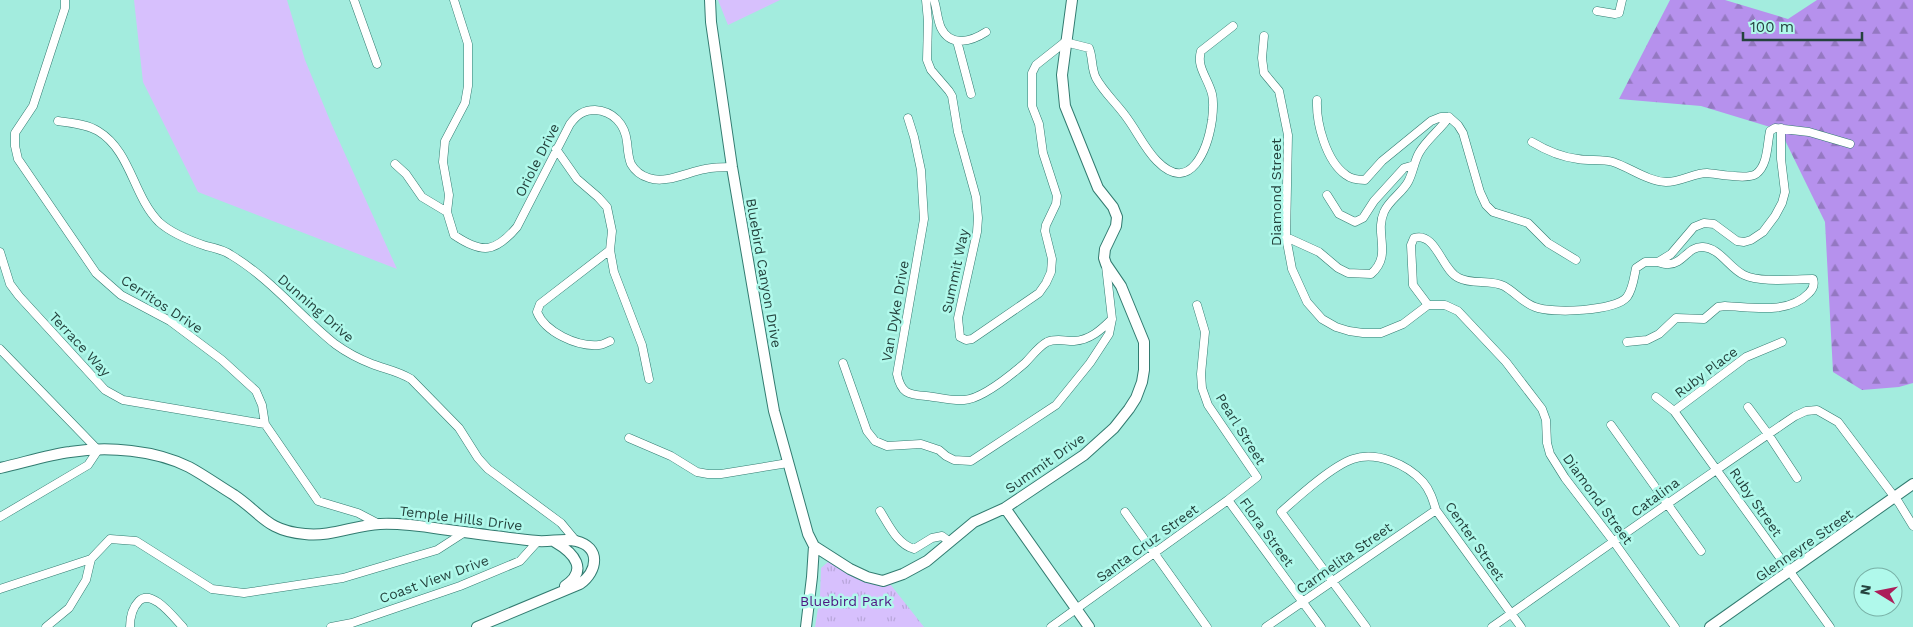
<svg xmlns="http://www.w3.org/2000/svg" width="1913" height="627" font-family="'Work Sans',sans-serif">
<style>
.grass{fill:#d7c0fd}
.forest{fill:url(#forest-firs)}
.park{fill:url(#park-tufts)}
.lines{fill:none;stroke-linecap:round;stroke-linejoin:round}
.minor-casing{stroke:#327b70;stroke-width:9}
.tertiary-casing{stroke:#327b70;stroke-width:12}
.minor{stroke:#fff;stroke-width:8}
.tertiary{stroke:#fff;stroke-width:10}
.labels{text-anchor:middle;stroke-width:5;stroke-linejoin:round;paint-order:stroke}
.street-label{font-size:14px;fill:#25433e;stroke:#b0f9eb}
.park-label{font-size:14px;fill:#4e1682;stroke:#b0f9eb}
</style>
<defs>
<pattern id="forest-firs" width="22" height="20" patternUnits="userSpaceOnUse" patternTransform="scale(1.25)"><rect width="22" height="20" fill="#b691ed"/><path d="M5 1l3.5 6h-7zM16 11l3.5 6h-7z" fill="#9478c1"/></pattern>
<pattern id="park-tufts" width="24" height="20" patternUnits="userSpaceOnUse" patternTransform="scale(1.25)"><rect width="24" height="20" fill="#d7c0fd"/><path d="M3 7l-1-3M5 7V3M7 7l1-3M15 17l-1-3M17 17v-4M19 17l1-3" fill="none" stroke="#b8a6da"/></pattern>
</defs>
<rect width="100%" height="100%" fill="#a3ecde"/>
<path class="grass" d="M134 0H287L305 60 331 123 397 269 198 192 143 82Z
M718 0H780L728 25Z"/>
<path class="forest" d="M1670 0H1725L1788 19 1817 0H1913V383L1899 387 1862 390 1833 372 1825 222 1780 130 1701 106 1619 99Z"/>
<path class="park" d="M828 562 890 584 924 627H815L820 596 821 568Z"/>
<g class="lines">
<g class="minor-casing">
<path id="minor" d="M65 0V8L33 106 15 133V146L18 159 96 273 121 295 170 321 222 360 256 391 262 405 265 424 318 501 358 513 379 524
M354 0 377 64
M454 0 468 44V86L465 103 445 141 443 162 449 195 447 212 454 235C482 254 495 253 517 227L570 124C577 115 583 110 595 110 613 111 625 124 627 142 628 150 628 157 631 164 635 171 642 176 649 178 666 184 688 172 705 169 714 167 723 167 732 167
M926 0 928 21 927 60 931 70 949 91 952 96 958 132 976 197 978 218 977 232 958 318 960 337 966 340 972 339 1039 293 1046 283 1051 272 1052 259 1045 231 1046 225 1056 204 1057 196 1043 153 1039 124 1032 106V73L1036 65 1065 42 1089 48C1093 57 1091 68 1096 78 1103 91 1115 102 1124 114 1136 129 1144 148 1157 161 1191 196 1208 147 1212 120 1213 112 1214 102 1212 94 1208 78 1196 67 1201 51L1233 26
M934 0C937 9 937 19 941 28 951 48 972 41 986 32
M1597 11 1615 14 1619 13 1622 0
M1264 36 1262 58 1264 73 1279 91 1288 135 1286 237 1292 269 1307 302 1322 319 1336 327 1349 331 1363 333H1381L1403 324 1428 305H1445L1458 311 1506 362 1542 409 1546 420 1547 443 1550 454 1565 478 1614 542 1675 627
M957 41 971 94
M1317 100C1316 123 1326 161 1346 175 1351 179 1359 180 1365 180L1382 161 1431 121 1441 117H1449
M1449 117 1458 125 1463 133 1480 192 1486 205 1493 212 1528 223 1548 243 1576 260
M908 118 914 137 921 170 924 219 897 374C901 393 908 395 926 396 938 397 951 401 964 400 982 399 1011 375 1025 363 1032 356 1038 347 1047 342 1056 338 1064 341 1074 341 1090 340 1101 330 1112 319
M58 121C71 123 87 124 98 131 131 151 133 196 159 222 171 233 191 241 206 246 215 248 224 250 231 255 271 279 299 315 335 344 346 352 359 359 372 364 385 369 398 371 411 379L459 428 478 458 488 469 561 523 576 541
M1532 142C1547 151 1561 157 1578 159 1589 161 1602 159 1613 162 1631 168 1647 181 1666 182 1681 182 1694 173 1707 173 1719 174 1747 180 1756 174 1768 165 1767 145 1770 131L1775 128 1809 132 1850 144
M556 149 577 179 598 197 607 207 612 231 610 250 614 272 642 345 649 379
M395 164 406 174 422 197 447 212
M1327 195 1339 214 1355 222 1363 218 1374 201 1404 168 1414 165
M1286 237 1319 252 1338 268 1348 273 1371 274C1393 255 1374 234 1384 212 1389 200 1402 193 1408 182 1413 173 1414 162 1419 153 1426 140 1441 129 1449 117
M0 252 10 284 19 296 105 390 123 400 265 424
M1428 305 1413 285 1411 245 1414 238C1436 231 1442 271 1459 278 1472 285 1490 279 1504 286 1515 292 1523 303 1535 307 1552 314 1616 311 1627 297 1633 289 1634 277 1636 268L1645 262H1658L1671 254 1694 227 1704 223 1714 224 1737 241 1744 242 1751 240 1763 232 1775 216 1782 203 1785 192 1781 159V128
M610 341C607 342 603 345 599 345 577 347 545 332 537 312L540 304 610 250
M1627 342 1647 340 1659 334 1676 318 1704 319 1718 307 1725 306C1752 307 1788 315 1809 293 1813 289 1815 285 1813 279 1793 279 1761 283 1744 275 1729 268 1720 248 1703 247 1688 246 1683 264 1669 264 1666 265 1661 263 1658 262
M0 349 98 450 88 465 0 517
M843 363 867 431 875 441 887 446 921 444 939 450 946 456 954 460 971 461 1056 405 1090 363 1109 334 1112 319 1106 266
M1656 397 1674 411 1830 627
M1748 407 1768 434 1797 478
M1674 411 1746 357 1782 342
M1611 425 1701 551
M629 438 671 456 697 472 708 474H721L788 463
M1228 500 1321 627
M880 511C889 525 897 544 914 549L932 538 942 536 950 542
M1125 512 1207 627
M0 589 91 559 110 539 136 541 212 589 244 593 343 578 437 550 465 532
M46 627 69 608 86 580 91 559
M130 627C130 617 132 608 139 601 152 588 174 618 183 627
M331 627 352 623 460 586 520 561 538 541
M1051 627 1228 500 1257 477 1208 405 1202 388 1201 374 1205 332 1197 305
M1266 627 1436 510
M1366 627 1281 512C1298 497 1332 466 1353 459 1376 451 1407 464 1423 482 1430 490 1433 500 1436 510L1521 627
M1492 627C1593 556 1693 485 1795 416L1806 411 1817 410 1838 422 1899 503 1913 526"/>
</g>
<g class="tertiary-casing">
<path id="tertiary" d="M710 0 711 22 732 167 769 383 774 411 808 534 814 546 850 569 867 577 883 581 903 574 927 561 974 522 1005 508 1084 455 1114 428 1129 409 1136 398 1142 382 1144 370V342L1121 286 1106 264 1104 258 1105 249 1116 226 1117 217 1113 207 1098 188 1065 106 1062 75 1072 0
M0 468C23 463 47 455 70 452 108 446 155 450 189 467 204 475 219 486 234 495 262 514 267 531 305 534 331 537 355 525 380 524 401 523 421 526 441 529 473 533 506 538 538 541 549 542 567 538 576 541 601 547 598 571 580 584L477 627
M1005 508 1089 627
M555 542C574 553 589 570 565 586
M806 627 812 577 814 546
M1710 627 1913 484"/>
</g>
<use href="#minor" class="minor"/>
<use href="#tertiary" class="tertiary"/>
</g>
<g class="labels">
<g class="street-label">
<text transform="translate(537 160) rotate(-63)" y="5">Oriole Drive</text>
<text transform="translate(1276 192) rotate(-90)" y="5">Diamond Street</text>
<text transform="translate(955 271) rotate(-78)" y="5">Summit Way</text>
<text transform="translate(764 273) rotate(80)" y="5">Bluebird Canyon Drive</text>
<text transform="translate(162 304) rotate(33)" y="5">Cerritos Drive</text>
<text transform="translate(316 308) rotate(41)" y="5">Dunning Drive</text>
<text transform="translate(895 311) rotate(-80)" y="5">Van Dyke Drive</text>
<text transform="translate(80 344) rotate(47)" y="5">Terrace Way</text>
<text transform="translate(1706 372) rotate(-37)" y="5">Ruby Place</text>
<text transform="translate(1241 429) rotate(58)" y="5">Pearl Street</text>
<text transform="translate(1045 463) rotate(-35)" y="5">Summit Drive</text>
<text transform="translate(1655 497) rotate(-36)" y="5">Catalina</text>
<text transform="translate(1598 499) rotate(54)" y="5">Diamond Street</text>
<text transform="translate(1756 502) rotate(55)" y="5">Ruby Street</text>
<text transform="translate(461 518) rotate(7)" y="5">Temple Hills Drive</text>
<text transform="translate(1267 532) rotate(54)" y="5">Flora Street</text>
<text transform="translate(1475 541) rotate(55)" y="5">Center Street</text>
<text transform="translate(1147 543) rotate(-36)" y="5">Santa Cruz Street</text>
<text transform="translate(1804 545) rotate(-35)" y="5">Glenneyre Street</text>
<text transform="translate(1344 558) rotate(-35)" y="5">Carmelita Street</text>
<text transform="translate(434 579) rotate(-20)" y="5">Coast View Drive</text>
</g>
<g class="park-label">
<text x="846" y="606">Bluebird Park</text>
</g>
</g>
<g transform="translate(1878 592) rotate(280)"><circle r="24" fill="#b0f9eb" stroke="#78b0a6"/>
<path d="M0-4L9 19L0 12L-9 19Z" fill="#ac1e5a"/>
<text y="-8" font-size="14" font-weight="bold" text-anchor="middle" fill="#25433e">N</text>
</g>
<path d="M1743 32v8h119v-8" fill="none" stroke="#25433e" stroke-width="2.5"/>
<text x="1750" y="32" font-size="15" fill="#25433e" stroke="#b0f9eb" stroke-width="4" paint-order="stroke">100 m</text>
</svg>
